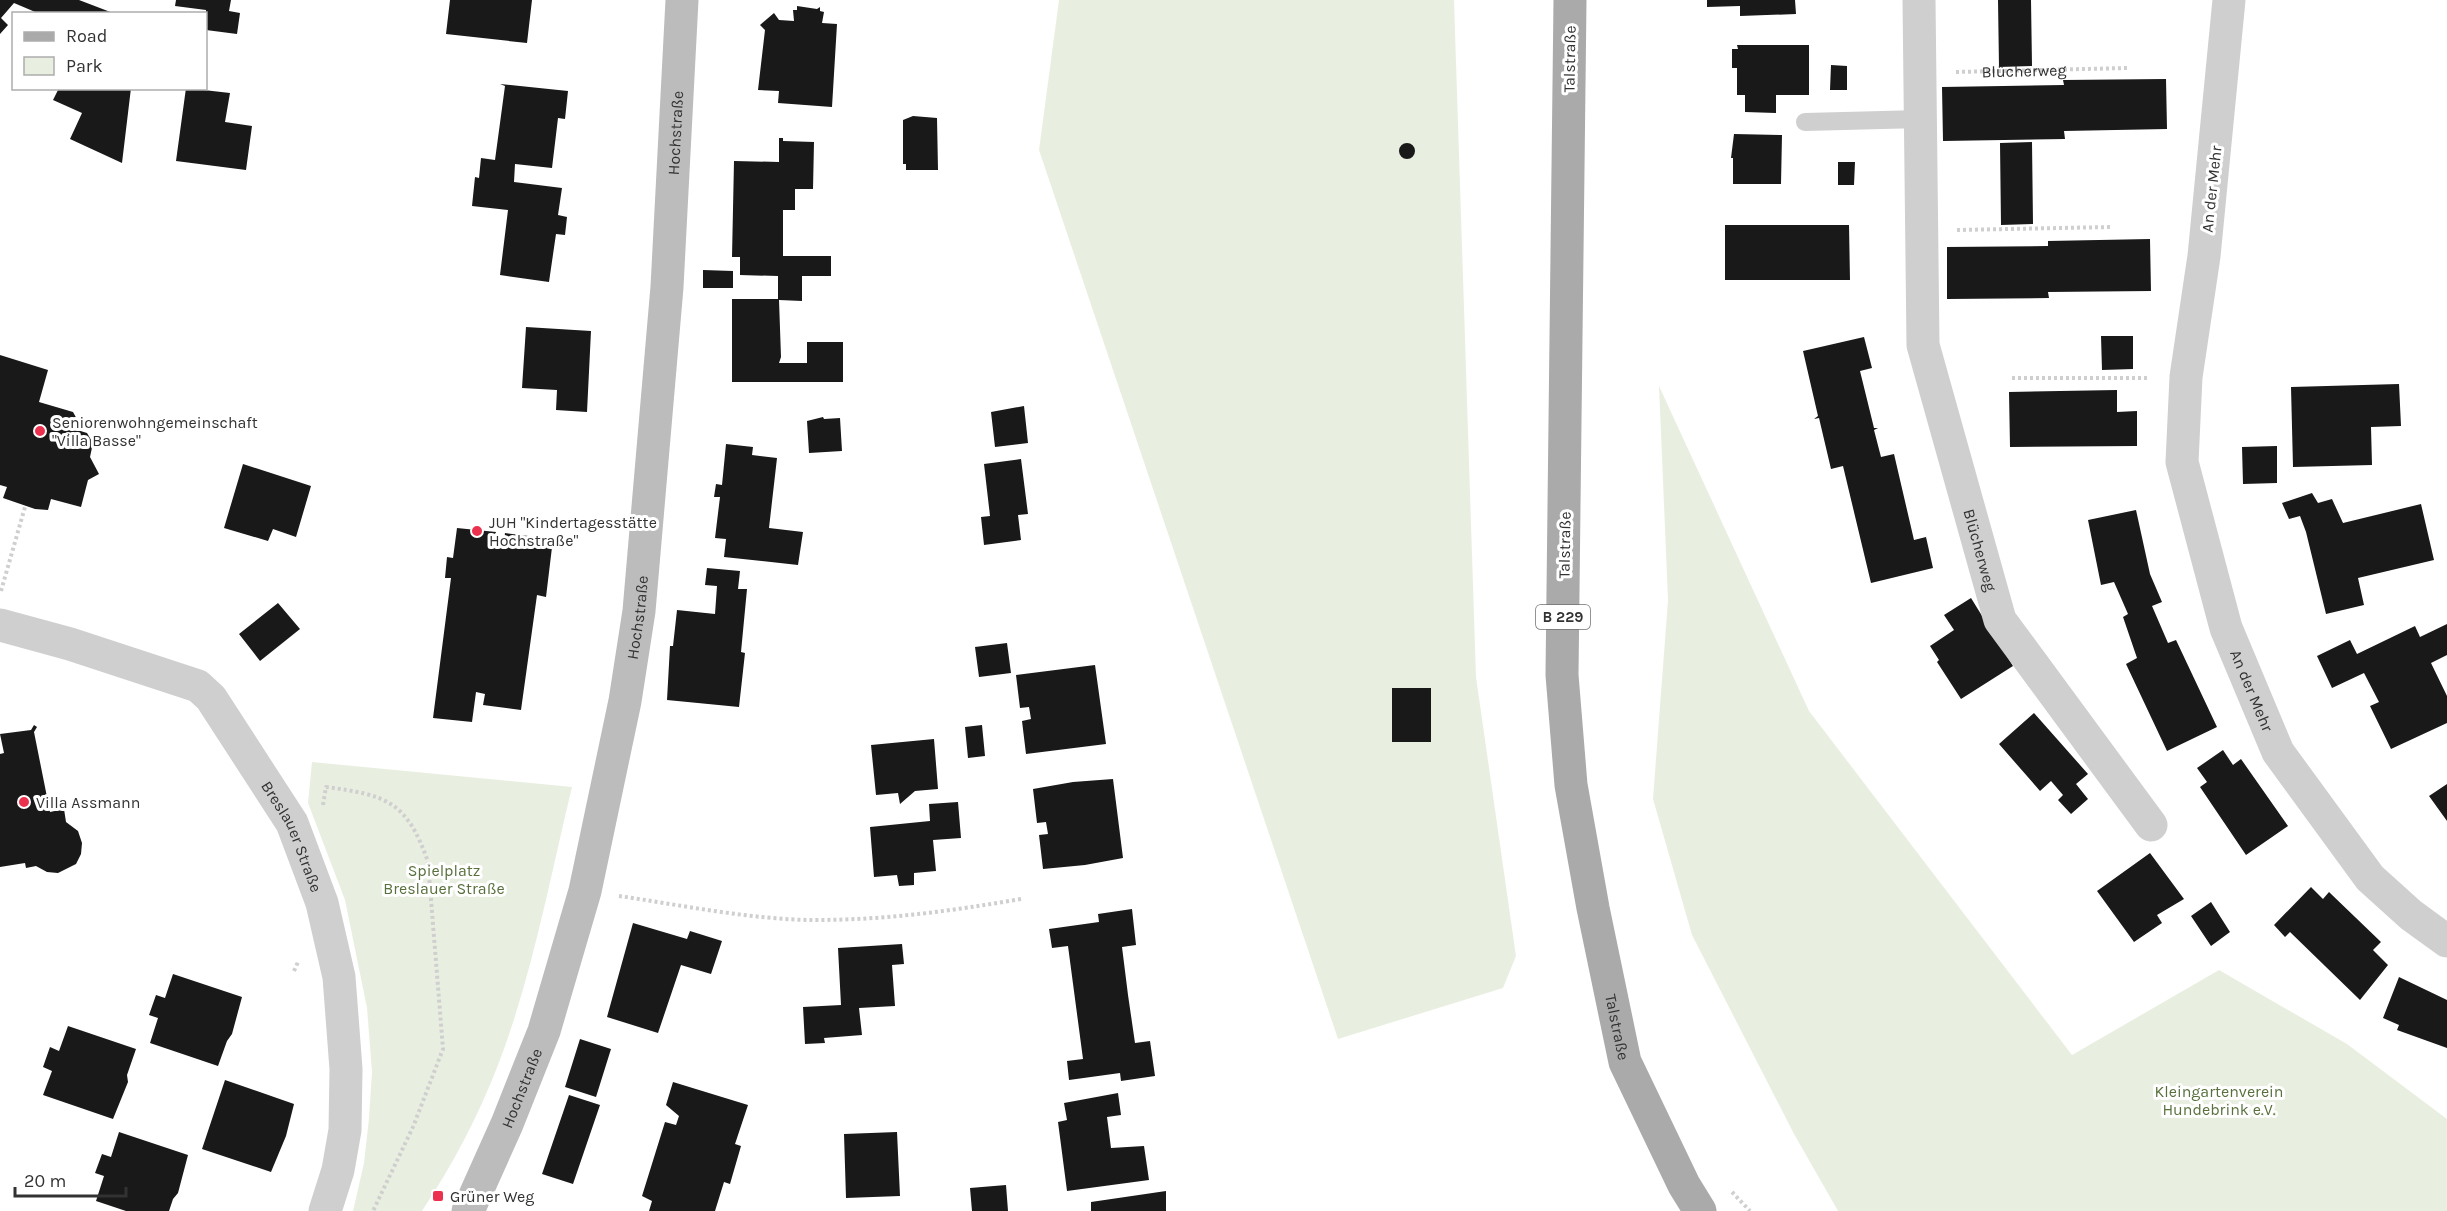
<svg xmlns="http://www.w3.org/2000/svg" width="2447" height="1211" font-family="Karla,sans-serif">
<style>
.green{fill:#e9efe0}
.building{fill:#191919}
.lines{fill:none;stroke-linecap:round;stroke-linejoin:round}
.path{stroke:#cfcfcf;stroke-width:4;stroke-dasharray:3 3;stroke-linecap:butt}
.service{stroke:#cfcfcf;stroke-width:18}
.minor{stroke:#cfcfcf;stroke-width:33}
.secondary{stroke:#bcbcbc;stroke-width:33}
.primary{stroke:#aaa;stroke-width:33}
.poi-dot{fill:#ec314f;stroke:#fff;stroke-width:2}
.labels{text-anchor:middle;stroke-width:6;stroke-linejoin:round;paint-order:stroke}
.shield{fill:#fff;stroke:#707070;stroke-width:1.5}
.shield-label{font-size:15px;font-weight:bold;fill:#323232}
.street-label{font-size:16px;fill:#323232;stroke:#fff}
.poi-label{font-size:16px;fill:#323232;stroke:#fff;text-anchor:start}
.park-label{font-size:16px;fill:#59703d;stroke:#fff}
</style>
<rect width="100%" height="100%" fill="#fff"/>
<path class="green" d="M1059 0H1454L1476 677 1516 956 1503 988 1338 1039 1039 150Z
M1659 386 1809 711 2072 1055 2219 970 2347 1044 2447 1119V1211H1838L1794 1134 1692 935 1653 799 1668 600Z
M312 762 572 787C550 878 532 977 498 1065 479 1115 452 1166 422 1211H353L364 1163 369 1118 372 1072 367 1008 345 900 308 803Z"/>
<path class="building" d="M0 0H79L113 13 40 14 14 3 1 18 8 25 0 34Z
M176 0H231L229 11 240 13 237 34 206 30V10L175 6Z
M450 0H532L527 43 446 34Z
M1707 0H1795L1796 14 1740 16V6L1707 7Z
M1998 0H2031L2032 66 1999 67Z
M797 6 817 9 820 7V11L824 12 822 23 837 24 832 107 778 103 779 91 758 90 765 30 760 25 774 13 779 20 794 21 793 10H797Z
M1737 45H1809V95H1776V113L1745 112V95H1737V68H1732V49H1738Z
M1831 65 1847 66V90H1830Z
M2166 79 2167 129 2064 131 2065 139 1943 141 1942 87 2064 85 2063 80Z
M500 84 568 91 565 119 558 118 552 168 515 164 514 182 562 188 558 215 567 217 565 235 556 234 549 282 500 275 508 210 472 206 475 177 479 178 481 158 495 160 505 86Z
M59 88H131L122 163 70 139 82 113 53 100Z
M186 88 230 93 225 122 252 126 246 170 176 161Z
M913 116 937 118 938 170H906V164H903V120Z
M1734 134 1782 135 1781 184H1733V158H1731Z
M779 138H783V141L814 142 813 189H795V210H783V256H831V276H802V301L779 300 781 357 779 363H807V342H843V382H732V299H778V276L740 275V257H732L734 161 779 162Z
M2032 142 2033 224 2001 225 2000 143Z
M1399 151a8 8 0 1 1 16 0a8 8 0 1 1-16 0Z
M1838 162H1855L1854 185H1838Z
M1725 225H1849L1850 280H1725Z
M2150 239 2151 291 2048 292 2049 298 1947 299V247L2048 246V241Z
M703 270 733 271V288H703Z
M526 327 591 331 587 412 556 410 557 390 522 388Z
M2101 336H2133V369L2102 370Z
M1864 337 1872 368 1860 371 1874 428H1878L1874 430 1881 457 1894 454 1914 540 1926 537 1933 568 1871 583 1843 466 1831 469 1819 418 1814 419 1818 416 1803 351Z
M0 355 48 370 39 402 73 412 78 421 74 429 87 433 93 443 90 457 99 474 88 480 81 507 51 499 48 510 35 509 3 498 7 487 0 485Z
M2399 384 2401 426 2371 427 2372 465 2293 467 2291 387Z
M2117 390V412L2137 411V446L2010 447 2009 392Z
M1024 406 1028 443 995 447 991 412Z
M823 417 824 419 840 418 842 451 809 453 807 421Z
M726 444 753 447 752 455 777 458 769 528 803 532 798 565 724 557 726 539 715 538 720 497H714L716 484 722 485Z
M2277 446V483L2243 484 2242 447Z
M1021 459 1028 514 1018 515 1021 540 984 545 981 517 990 516 984 464Z
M243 464 311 486 296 537 273 529 268 541 224 528Z
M2312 493 2318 503 2332 499 2343 523 2421 504 2434 560 2358 578 2364 605 2326 614 2306 532 2300 516 2289 519 2282 503Z
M2136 510 2150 574 2162 602 2152 606 2168 643 2176 640 2217 727 2167 751 2126 664 2137 658 2123 617 2128 614 2114 582 2101 585 2088 520Z
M457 528 496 532 494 540 504 541 505 533 553 539 546 597 537 595 521 710 483 705 485 694 476 692 472 722 433 718 451 578H445L447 557 453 558Z
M707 568 740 571 738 589H747L741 652 745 653 739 707 667 700 670 646H673L677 610 715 614 717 586 705 585Z
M1971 598 2013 666 1961 699 1937 662 1939 660 1930 646 1954 630 1944 615Z
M278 603 300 629 260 661 239 634Z
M2447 624V655L2431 663 2447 696V723L2391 749 2370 706 2379 702 2364 673 2332 688 2317 656 2350 640 2357 654 2415 626 2420 637Z
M1007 643 1011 673 979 677 975 647Z
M1095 665 1106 744 1026 754 1022 721 1031 719 1029 707 1020 708 1016 675Z
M1392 688H1431V742H1392Z
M2034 713 2088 774 2076 784 2088 799 2071 814 2058 800 2063 795 2051 781 2040 791 1999 744Z
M34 725 37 727 34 732 50 812 64 809 66 822 78 831 82 843 81 854 76 864 58 873 47 872 36 866 26 868 25 863 0 867V754L4 753 0 734 31 730Z
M982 725 985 756 968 758 965 727Z
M934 739 938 789 915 791 900 804 898 793 876 795 871 745Z
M2223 750 2233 765 2241 759 2288 826 2246 855 2200 787 2207 782 2197 768Z
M1113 779 1123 858 1085 865 1043 869 1039 835 1048 834 1046 822 1037 823 1033 789 1073 782Z
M2447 784V821L2429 796Z
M958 802 961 838 933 840 936 871 914 873V885L899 886 897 875 874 877 870 827 930 821 929 804Z
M2150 853 2184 899 2157 915 2162 923 2134 942 2097 891Z
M2311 887 2323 899 2329 892 2381 942 2373 950 2388 965 2360 1000 2290 932 2285 937 2274 925Z
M2211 902 2230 932 2211 946 2191 916Z
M1132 909 1136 945 1122 947 1128 995 1135 1043 1150 1041 1155 1076 1121 1081 1120 1073 1069 1080 1067 1061 1083 1059 1068 946 1052 948 1049 929 1099 922 1098 914Z
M633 923 687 939 690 931 722 941 711 974 681 965 658 1033 607 1017Z
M902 944 904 964 892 965 895 1006 859 1008 862 1035 824 1038 825 1043 805 1044 803 1007 841 1005 838 948Z
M173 974 242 997 232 1034 227 1041 218 1066 150 1043 158 1018 149 1015 156 995 165 998Z
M2399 977 2447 1000V1048L2397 1030 2399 1025 2383 1018Z
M68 1026 136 1049 127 1075 128 1082 113 1119 43 1095 52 1071 43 1067 50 1047 59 1051Z
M580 1039 611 1049 596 1097 565 1087Z
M225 1080 294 1104 286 1136 271 1172 202 1149Z
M673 1082 748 1105 735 1144 741 1146 730 1184 724 1182 715 1211H649L652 1201 642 1196 665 1122 676 1125 679 1116 666 1105Z
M1118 1093 1121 1115 1107 1117 1111 1148 1144 1146 1149 1180 1067 1191 1058 1122 1067 1120 1064 1103Z
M569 1095 600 1105 573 1184 542 1174Z
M119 1132 188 1155 178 1193 173 1199 169 1211H126L96 1201 104 1176 95 1173 102 1154 111 1157Z
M897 1132 900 1196 846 1198 844 1134Z
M1006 1185 1008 1211H972L970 1188Z
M1166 1191V1211H1091V1202Z"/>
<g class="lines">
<g class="path">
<path id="s1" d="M1956 72 2127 68"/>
<path d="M1957 230 2112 227"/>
<path d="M2012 378H2150"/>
<path d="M1 591 25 507"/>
<path d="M323 805 326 787C386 795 407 801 428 862L443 1049 413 1127 373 1211"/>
<path d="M619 896C681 905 753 920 815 920 887 920 950 911 1021 899"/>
<path d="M294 971 298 962"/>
<path d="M1732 1192 1750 1211"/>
</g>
<path class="service" d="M1805 122 1921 119"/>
<g class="minor">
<path id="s2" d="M1919 0 1923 345 2000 620 2151 825"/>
<path id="s3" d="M2229 0 2204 256 2186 377 2182 462 2226 628 2278 752 2370 878 2411 915 2447 941"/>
<path id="s4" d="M0 625 70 644 198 686 211 698 292 823 322 903 339 977 346 1069 345 1130 338 1170 325 1211"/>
</g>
<path class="secondary" id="s5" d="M468 1211 507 1124 544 1031 585 891 625 701 639 611 667 287 682 0"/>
<path class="primary" id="s6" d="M1570 0 1562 675 1571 785 1593 908 1625 1062 1684 1185 1700 1211"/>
</g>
<g class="poi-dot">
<circle cx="40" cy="431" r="6"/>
<circle cx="477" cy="531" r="6"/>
<circle cx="24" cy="802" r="6"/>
<rect x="432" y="1190" width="12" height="12" rx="3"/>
</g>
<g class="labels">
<rect class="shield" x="1536" y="605" width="54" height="24" rx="4.5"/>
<g class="shield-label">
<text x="1563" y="622">B 229</text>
</g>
<g class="street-label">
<text transform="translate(1569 59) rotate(-89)" y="6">Talstraße</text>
<text dy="6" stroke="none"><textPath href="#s1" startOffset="68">Blücherweg</textPath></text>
<text dy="6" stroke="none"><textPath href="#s5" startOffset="1106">Hochstraße</textPath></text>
<text transform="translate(2211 189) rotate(-84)" y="6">An der Mehr</text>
<text transform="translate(1564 545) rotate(-89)" y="6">Talstraße</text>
<text dy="6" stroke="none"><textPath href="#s2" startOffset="558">Blücherweg</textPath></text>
<text dy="6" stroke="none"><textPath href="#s5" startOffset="620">Hochstraße</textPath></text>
<text dy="6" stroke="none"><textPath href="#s3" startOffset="704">An der Mehr</textPath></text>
<text dy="6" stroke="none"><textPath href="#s4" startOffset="386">Breslauer Straße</textPath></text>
<text dy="6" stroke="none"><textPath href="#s6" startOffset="1032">Talstraße</textPath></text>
<text dy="6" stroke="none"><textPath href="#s5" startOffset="134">Hochstraße</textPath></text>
</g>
<g class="poi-label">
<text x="52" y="428">Seniorenwohngemeinschaft<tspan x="52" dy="18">"Villa Basse"</tspan></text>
<text x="489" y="528">JUH "Kindertagesstätte<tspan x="489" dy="18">Hochstraße"</tspan></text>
<text x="36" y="808">Villa Assmann</text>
<text x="450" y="1202">Grüner Weg</text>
</g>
<g class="park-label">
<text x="444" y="876">Spielplatz<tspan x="444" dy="18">Breslauer Straße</tspan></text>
<text x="2219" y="1097">Kleingartenverein<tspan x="2219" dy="18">Hundebrink e.V.</tspan></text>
</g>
</g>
<rect x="12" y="12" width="195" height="78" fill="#ffffff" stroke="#adadad" stroke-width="1.5"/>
<rect x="24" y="32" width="30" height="9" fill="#aaaaaa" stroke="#adadad" stroke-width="1.5"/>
<text x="66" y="42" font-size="18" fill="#323232">Road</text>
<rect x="24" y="57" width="30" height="18" fill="#e9efe0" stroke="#adadad" stroke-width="1.5"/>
<text x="66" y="72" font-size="18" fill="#323232">Park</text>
<path d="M15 1187v9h111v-9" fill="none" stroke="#323232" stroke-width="3"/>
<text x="24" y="1187" font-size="18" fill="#323232" stroke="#ffffff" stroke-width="4.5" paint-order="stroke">20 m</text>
</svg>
